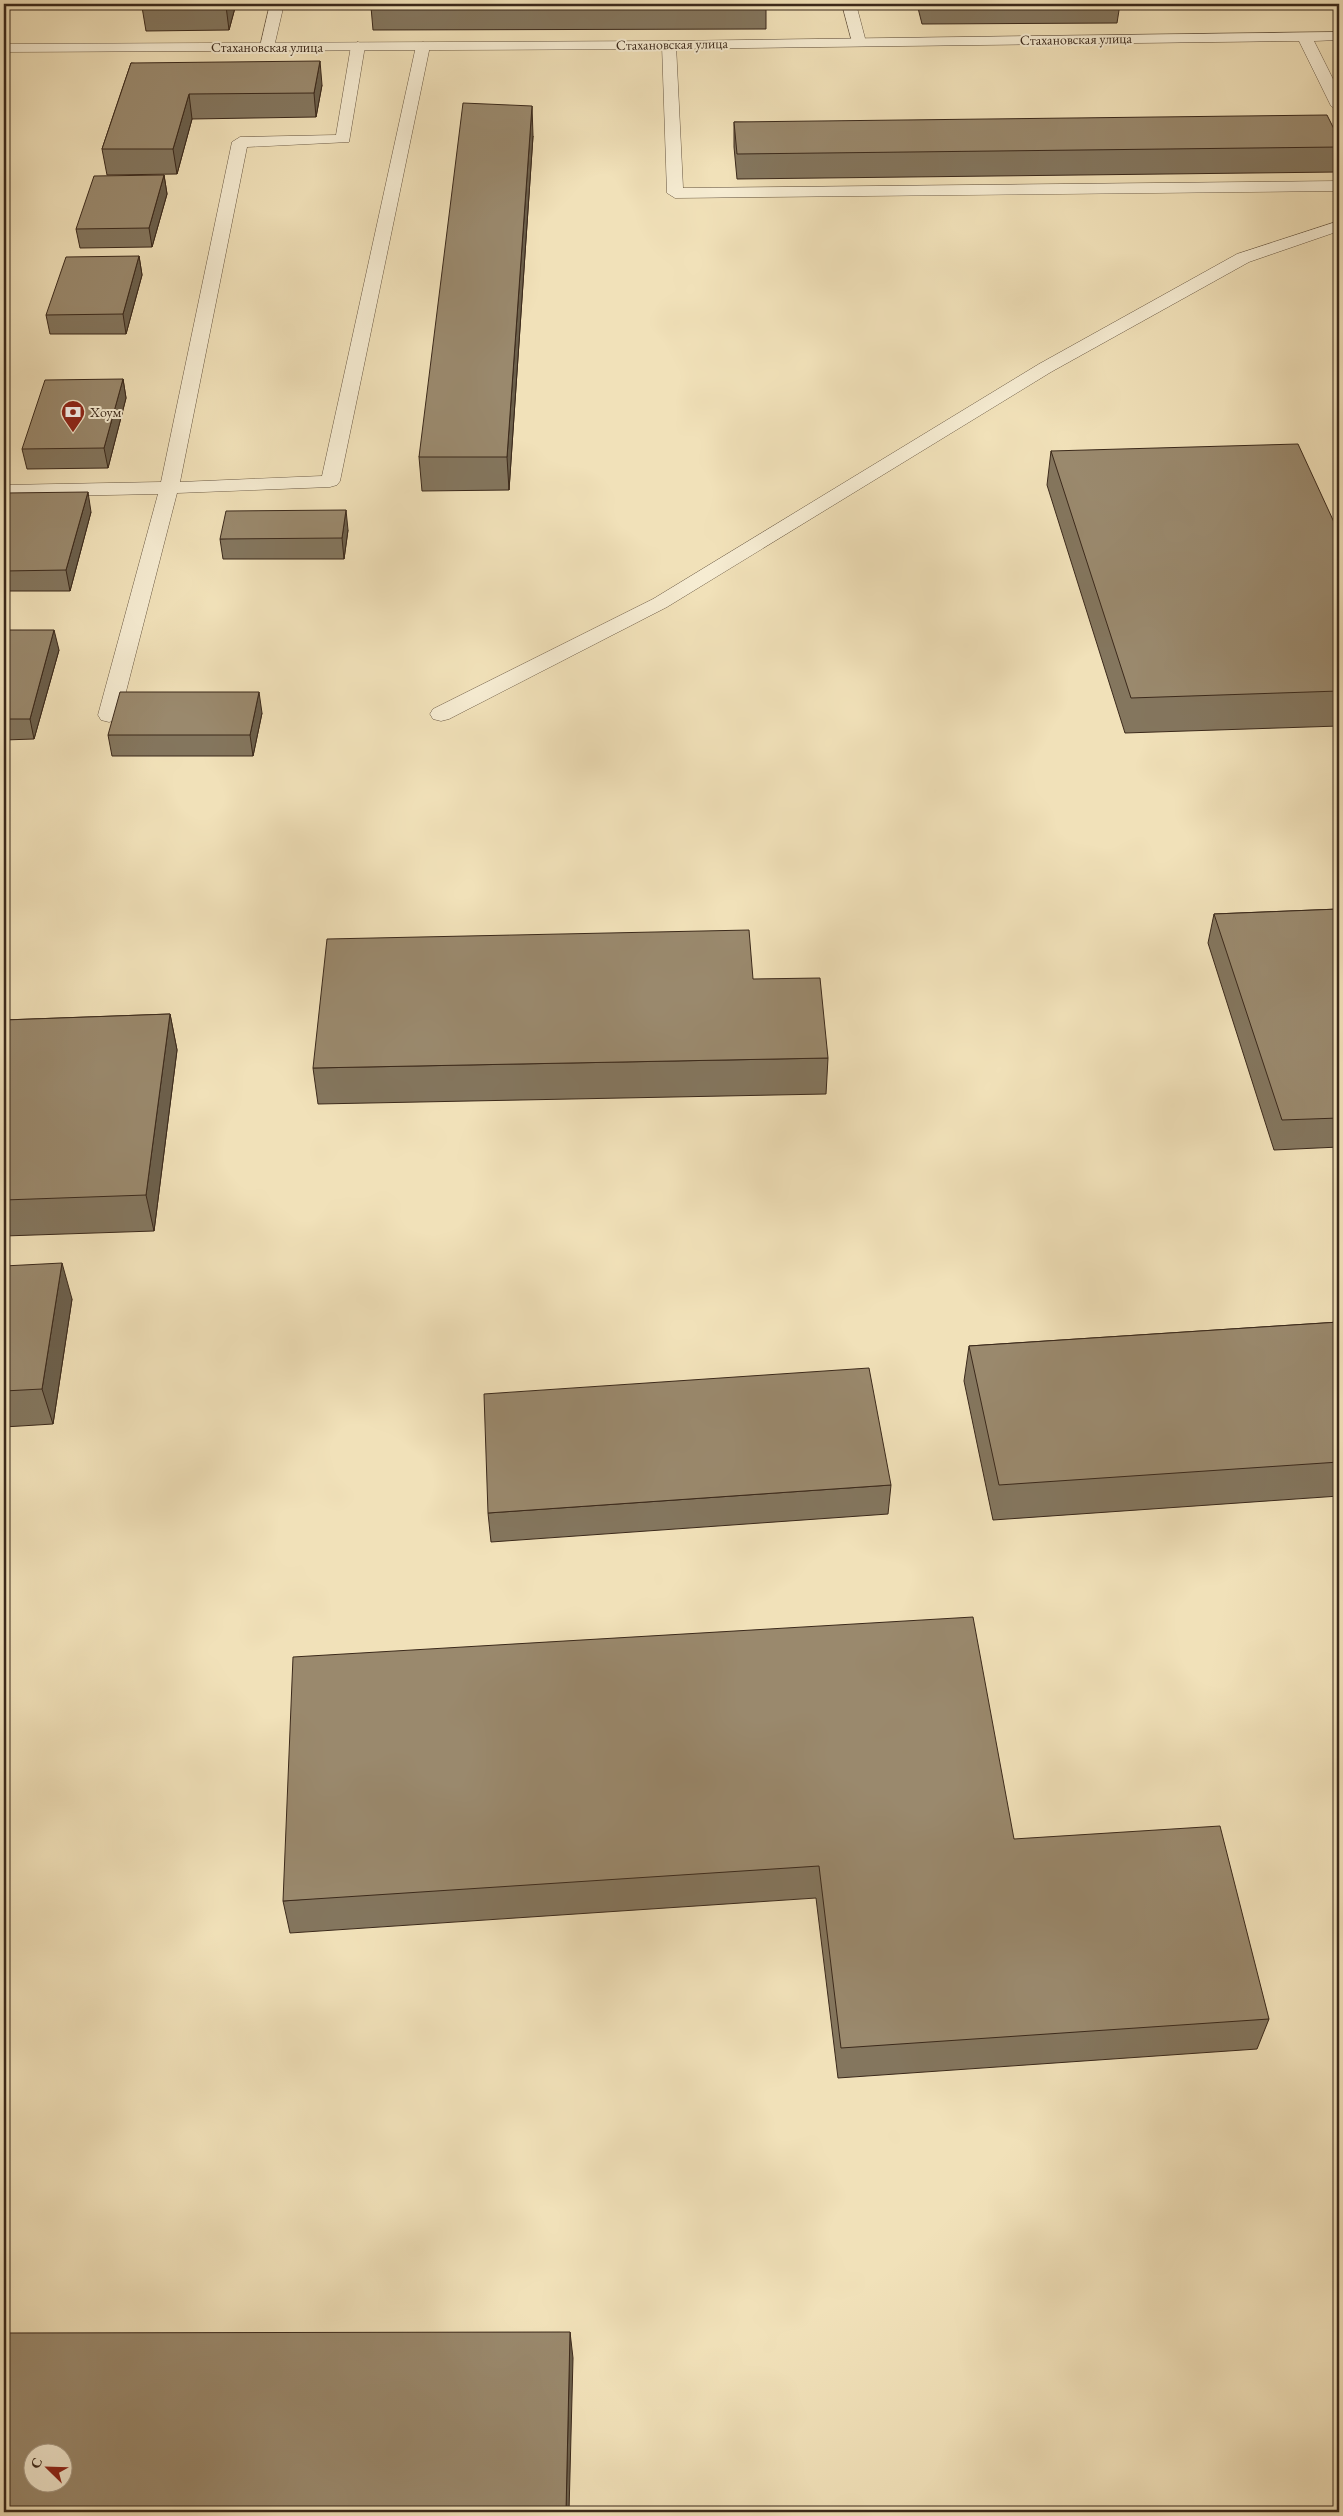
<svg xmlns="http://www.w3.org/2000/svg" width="1343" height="2516" font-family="'EB Garamond',serif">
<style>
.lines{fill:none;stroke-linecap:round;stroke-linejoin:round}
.lane-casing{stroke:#685742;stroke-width:1}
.street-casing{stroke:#685742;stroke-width:1}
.lane{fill:#f6ecd2;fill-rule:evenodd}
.street{fill:#f6ecd2;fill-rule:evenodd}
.wall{fill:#84765e;stroke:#3b291b}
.shaded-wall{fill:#6c604c;stroke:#3b291b}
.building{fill:#9a896d;stroke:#3b291b;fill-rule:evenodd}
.labels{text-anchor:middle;stroke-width:4;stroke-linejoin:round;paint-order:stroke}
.far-street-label{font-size:14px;fill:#3b291b;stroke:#f6ecd2}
.far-poi-label{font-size:14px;fill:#3b291b;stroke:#f6ecd2;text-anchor:start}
</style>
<rect width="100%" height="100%" fill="#f1e1b9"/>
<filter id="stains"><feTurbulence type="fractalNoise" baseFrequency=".004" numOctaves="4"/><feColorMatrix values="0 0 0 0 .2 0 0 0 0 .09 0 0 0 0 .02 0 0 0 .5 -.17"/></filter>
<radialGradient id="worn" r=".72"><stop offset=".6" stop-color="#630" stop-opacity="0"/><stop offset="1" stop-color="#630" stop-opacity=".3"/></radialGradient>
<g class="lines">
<g class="lane-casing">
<path id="lane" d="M270 4H284L274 47 267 51 260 47Z
M842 4H856L866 42 864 45 859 46 852 42Z
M669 41 676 45 683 188 1339 181V191L675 198 667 193 662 45Z
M358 42 365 46 349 142 247 147 180 482 322 476 416 46 423 42 430 46 340 481 337 485 330 487 177 493 120 715 117 720 109 722 101 720 98 715 158 494 4 497V485L161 482 232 142 240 137 336 135 351 46Z"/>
</g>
<g class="street-casing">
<path id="street" d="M1339 32V40L1314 41 1339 91V111L1331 106 1299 41 669 49 4 52V44L669 41Z
M1339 221V231L1249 262 1051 372 667 607 449 719 441 721 433 719 430 714 433 709 653 599 1039 364 1237 254Z"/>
</g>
<use href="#lane" class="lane"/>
<use href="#street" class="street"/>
</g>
<path class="wall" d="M236 4 229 30 146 31 142 7Z
M917 4H1120L1117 23 922 24Z
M766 5V29L373 30 371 7Z
M131 63 322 85 316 117 192 119 177 174 107 175 102 149Z
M734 122 1339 139V168L1338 172 737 179 734 147Z
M533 136 509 490 422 491 419 457Z
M164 175 167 194 152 247 80 248 76 229Z
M139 256 142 275 126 334H50L46 315Z
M123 379 126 398 108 468 27 469 22 449Z
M1051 451 1339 533V726L1125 733 1047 485Z
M4 499 91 512 70 591H4Z
M348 530 344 559H223L220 539Z
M4 630 59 650 34 739 4 740Z
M262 713 253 756H112L108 735Z
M1339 909V1147L1274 1150 1208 943 1214 914Z
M170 1014 177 1050 154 1231 4 1236V1020Z
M828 1058 826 1094 318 1104 313 1068Z
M4 1266 72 1299 53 1424 4 1427Z
M1339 1322V1496L993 1520 964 1381 969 1346Z
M891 1485 888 1514 491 1542 488 1513Z
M1014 1839 1269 2019 1257 2049 838 2078 816 1898 290 1933 283 1901Z"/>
<path class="shaded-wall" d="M227 4H236L229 30 226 6Z
M320 61 322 85 316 117 314 93Z
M189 94 192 119 177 174 173 149Z
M532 106 533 136 509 490 507 457Z
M164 175 167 194 152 247 149 228Z
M139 256 142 275 126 334 123 314Z
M123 379 126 398 108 468 104 448Z
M88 492 91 512 70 591 66 570Z
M346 510 348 530 344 559 342 538Z
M54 630 59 650 34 739 30 719Z
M259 692 262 713 253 756 250 735Z
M170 1014 177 1050 154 1231 146 1195Z
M62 1263 72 1299 53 1424 42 1389Z
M570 2332 573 2358 569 2512H566Z"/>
<path class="building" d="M144 4H227L226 6 142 7Z
M371 4H766V5L371 7Z
M320 61 314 93 189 94 173 149H102L131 63Z
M463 103 532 106 507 457H419Z
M1327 115 1339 139V147L737 154 734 122Z
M164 175 149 228 76 229 94 176Z
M139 256 123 314 46 315 66 257Z
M123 379 104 448 22 449 45 380Z
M1298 444 1339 533V691L1131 698 1051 451Z
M88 492 66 570 4 571V499L6 493Z
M346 510 342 538 220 539 226 511Z
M4 630H54L30 719H4Z
M120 692H259L250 735H108Z
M1339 909V1118L1282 1120 1214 914Z
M749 930 753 979 820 978 828 1058 313 1068 327 939Z
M170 1014 146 1195 4 1200V1020Z
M62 1263 42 1389 4 1391V1266Z
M1339 1322V1462L999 1485 969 1346Z
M869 1368 891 1485 488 1513 484 1394Z
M973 1617 1014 1839 1220 1826 1269 2019 841 2048 819 1866 283 1901 293 1657Z
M570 2332 566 2512H4V2333ZM32 2454H62V2484H32Z"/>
<defs>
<g id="bank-pin" transform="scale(1.25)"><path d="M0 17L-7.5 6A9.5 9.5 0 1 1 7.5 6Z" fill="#8f2418" stroke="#f6ecd2"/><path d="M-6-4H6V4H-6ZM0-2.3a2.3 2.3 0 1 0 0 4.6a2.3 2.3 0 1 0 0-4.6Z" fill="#fff"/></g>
</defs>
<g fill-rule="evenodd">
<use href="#bank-pin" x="73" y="412"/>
</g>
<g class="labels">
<g class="far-street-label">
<text transform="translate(1076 39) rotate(-1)" y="5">Стахановская улица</text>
<text transform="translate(672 44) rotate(-1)" y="5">Стахановская улица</text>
<text x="267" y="52">Стахановская улица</text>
</g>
<g class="far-poi-label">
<text x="90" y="417">Хоум</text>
</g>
</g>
<rect width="1343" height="2516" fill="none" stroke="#f1e1b9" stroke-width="20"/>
<rect x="5" y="5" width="1333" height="2506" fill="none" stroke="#3b291b" stroke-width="2.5"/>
<rect x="10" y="10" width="1323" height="2496" fill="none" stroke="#3b291b"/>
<g transform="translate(48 2468) rotate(293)"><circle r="24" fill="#f6ecd2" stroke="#ab9e89"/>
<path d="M0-4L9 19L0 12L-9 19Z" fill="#8f2418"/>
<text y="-8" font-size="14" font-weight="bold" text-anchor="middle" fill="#3b291b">С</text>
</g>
<rect width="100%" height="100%" filter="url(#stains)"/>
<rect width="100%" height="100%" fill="url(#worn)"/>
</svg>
